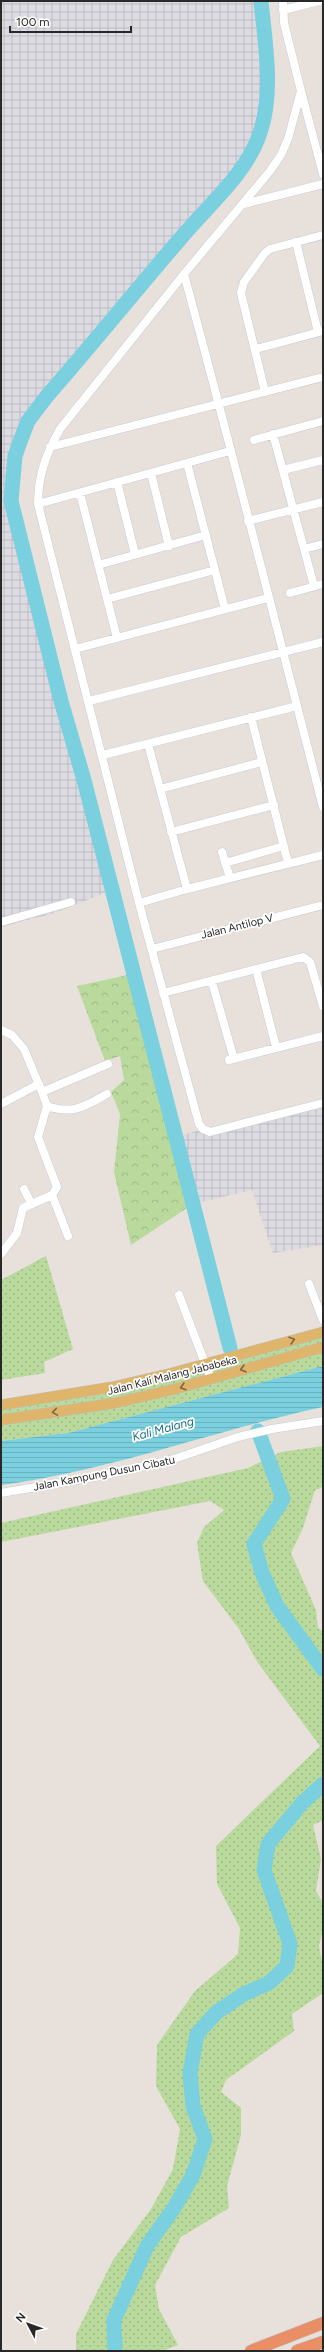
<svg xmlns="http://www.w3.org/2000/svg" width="324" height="2352" font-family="Figtree,sans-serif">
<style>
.industrial{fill:url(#industrial-grid)}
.grass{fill:url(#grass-dots)}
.forest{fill:url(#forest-crowns)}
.water{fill:url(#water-rules)}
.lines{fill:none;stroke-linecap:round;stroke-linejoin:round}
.river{stroke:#7ad0de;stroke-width:15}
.minor-casing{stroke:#c6cbd4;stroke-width:9}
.major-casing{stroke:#bebebe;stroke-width:11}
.highway-casing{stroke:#bebebe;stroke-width:13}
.minor{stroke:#fff;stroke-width:8}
.major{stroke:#deb56a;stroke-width:10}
.highway{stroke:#e98e65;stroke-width:12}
.oneway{stroke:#7a6746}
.labels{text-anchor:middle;stroke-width:3.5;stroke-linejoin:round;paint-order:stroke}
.street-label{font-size:11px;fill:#282828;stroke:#fff}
.water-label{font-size:12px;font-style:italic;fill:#1d6f86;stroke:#fff}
</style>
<defs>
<pattern id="industrial-grid" width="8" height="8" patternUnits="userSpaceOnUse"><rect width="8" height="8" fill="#dcdbe1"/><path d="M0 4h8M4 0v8" fill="none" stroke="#bdbcc1"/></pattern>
<pattern id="grass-dots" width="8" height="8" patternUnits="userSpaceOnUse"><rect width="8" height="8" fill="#b9d99d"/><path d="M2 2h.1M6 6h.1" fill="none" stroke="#9fba87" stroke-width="1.8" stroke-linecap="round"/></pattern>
<pattern id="forest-crowns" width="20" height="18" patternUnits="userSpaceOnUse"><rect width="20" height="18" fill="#b9d99d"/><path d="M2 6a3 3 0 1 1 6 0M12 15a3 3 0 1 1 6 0" fill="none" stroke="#9fba87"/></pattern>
<pattern id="water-rules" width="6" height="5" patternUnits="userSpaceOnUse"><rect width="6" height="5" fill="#7ad0de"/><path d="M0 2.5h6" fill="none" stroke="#6ab3be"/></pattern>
</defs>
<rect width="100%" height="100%" fill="#e8e1db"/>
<path class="industrial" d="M1 1H258L265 109 260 133 244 164 28 421 15 456 12 508 112 890 55 913 1 927Z
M323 1102V1245L273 1253 252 1190 193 1204 176 1136Z"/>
<path class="grass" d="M46 1256 73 1349 44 1362 45 1373 1 1380V1280Z
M323 1332V1366L68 1433 1 1441V1405L112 1387Z
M323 1446V1487L315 1490 303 1528 291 1553 316 1610 318 1628 323 1631V1820L313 1825 321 1859 316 1891 323 1903V1930L319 1946 323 1966V1993L292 2014 294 2031 226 2080 221 2092 241 2108V2135L227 2186 229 2208 181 2237 155 2285 159 2309 178 2345 162 2351H76V2334L113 2260 151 2209 173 2169 180 2129 156 2086 157 2045 195 1991 238 1954 240 1928 217 1884 216 1846 320 1746 258 1663 239 1629 203 1581 197 1543 204 1527 224 1510 210 1501 1 1542V1523L248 1468 281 1452Z"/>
<path class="forest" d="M132 974 193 1204 131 1245 114 1172 120 1114 111 1092 124 1080 120 1056 105 1061 77 986Z"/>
<path class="water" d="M323 1366V1407C215 1430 110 1471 1 1485V1441L68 1433Z"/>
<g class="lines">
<path class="river" d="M230 1348 84 780 61 701 11 501 15 456 21 439 28 421 47 396C92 345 135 291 180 239 207 206 246 175 260 133 274 92 265 43 261 1
M258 1431 283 1499 254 1544 262 1573 277 1606 323 1669
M115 2351 114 2320 147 2246 174 2208 193 2175 205 2139 193 2106 190 2073 197 2034 217 2012 244 1994 269 1983 287 1966 290 1944 264 1870 268 1844 302 1803 323 1784"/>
<g class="minor-casing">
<path id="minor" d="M283 1 284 23 301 91 288 139 281 155 270 171 184 274 60 429C46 454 38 475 38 504L139 903 199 1124 203 1129 210 1132 323 1103
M283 10 319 1
M301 91 323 174
M244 204 323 184
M296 242 318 332
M184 274C232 451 277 629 323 807
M256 349 323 331
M265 392 241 293 244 282 265 253 270 249 323 235
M273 434 314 586
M254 440 323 421
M50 447 323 377
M187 463 225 609
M283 470 323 460
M151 473 169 546
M117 482 135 554
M80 493 117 638
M38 504 230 451
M248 521 323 502
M304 549 323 544
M98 565 206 535
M290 593 323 584
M107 599 215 570
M75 649 268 598
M89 701 323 642
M251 717 288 863
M148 744 187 889
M103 755 297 706
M160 789 262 762
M171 832 274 805
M222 852 230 878
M225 863 284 846
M139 903 187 889 323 855
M1 922 71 902
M152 949 323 905
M256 969 276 1047
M212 982 234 1059
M163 993 303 957 310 962 323 1006
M1 1030 12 1035 24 1049 42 1092 47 1106 38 1137 57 1187 52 1195 23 1208 17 1233 1 1254
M229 1060 323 1036
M42 1092 108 1064
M1 1104 39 1084
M47 1106C73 1115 85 1106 107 1094
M24 1189 31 1203
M52 1195 68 1236
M309 1284 323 1320
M179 1295 211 1379
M1 1493 106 1475 174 1459 238 1437 272 1429 323 1421"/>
</g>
<g class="major-casing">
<path id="major" d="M1 1405 112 1387 172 1373 323 1332
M1 1420 115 1403 175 1389 323 1347"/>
</g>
<g class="highway-casing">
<path id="highway" d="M251 2351 323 2323
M297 2351 323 2342"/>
</g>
<use href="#minor" class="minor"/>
<use href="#major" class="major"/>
<use href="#highway" class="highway"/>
</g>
<defs><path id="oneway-chevron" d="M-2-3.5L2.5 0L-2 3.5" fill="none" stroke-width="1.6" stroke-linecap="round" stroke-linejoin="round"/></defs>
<g class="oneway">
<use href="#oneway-chevron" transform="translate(292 1340) rotate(-16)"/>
<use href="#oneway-chevron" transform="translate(243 1369) rotate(164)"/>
<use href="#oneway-chevron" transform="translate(183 1387) rotate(164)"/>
<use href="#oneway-chevron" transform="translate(55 1412) rotate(171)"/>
</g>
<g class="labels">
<g class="street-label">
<text transform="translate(237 926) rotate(-14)" y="4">Jalan Antilop V</text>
<text transform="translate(172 1375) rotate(-14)" y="4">Jalan Kali Malang Jababeka</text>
<text transform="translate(104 1473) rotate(-11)" y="4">Jalan Kampung Dusun Cibatu</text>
</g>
<g class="water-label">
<text transform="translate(163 1429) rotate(-15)" y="4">Kali Malang</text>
</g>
</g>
<rect width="324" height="2352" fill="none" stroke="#282828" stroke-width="4"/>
<g transform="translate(28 2324) rotate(311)" stroke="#ffffff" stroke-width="3" paint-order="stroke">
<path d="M0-3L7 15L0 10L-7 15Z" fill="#282828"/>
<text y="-6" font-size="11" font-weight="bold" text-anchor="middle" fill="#282828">N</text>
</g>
<path d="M10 26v6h121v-6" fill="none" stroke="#282828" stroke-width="2"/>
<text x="16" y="26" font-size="12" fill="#282828" stroke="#ffffff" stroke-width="3" paint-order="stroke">100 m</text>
</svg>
